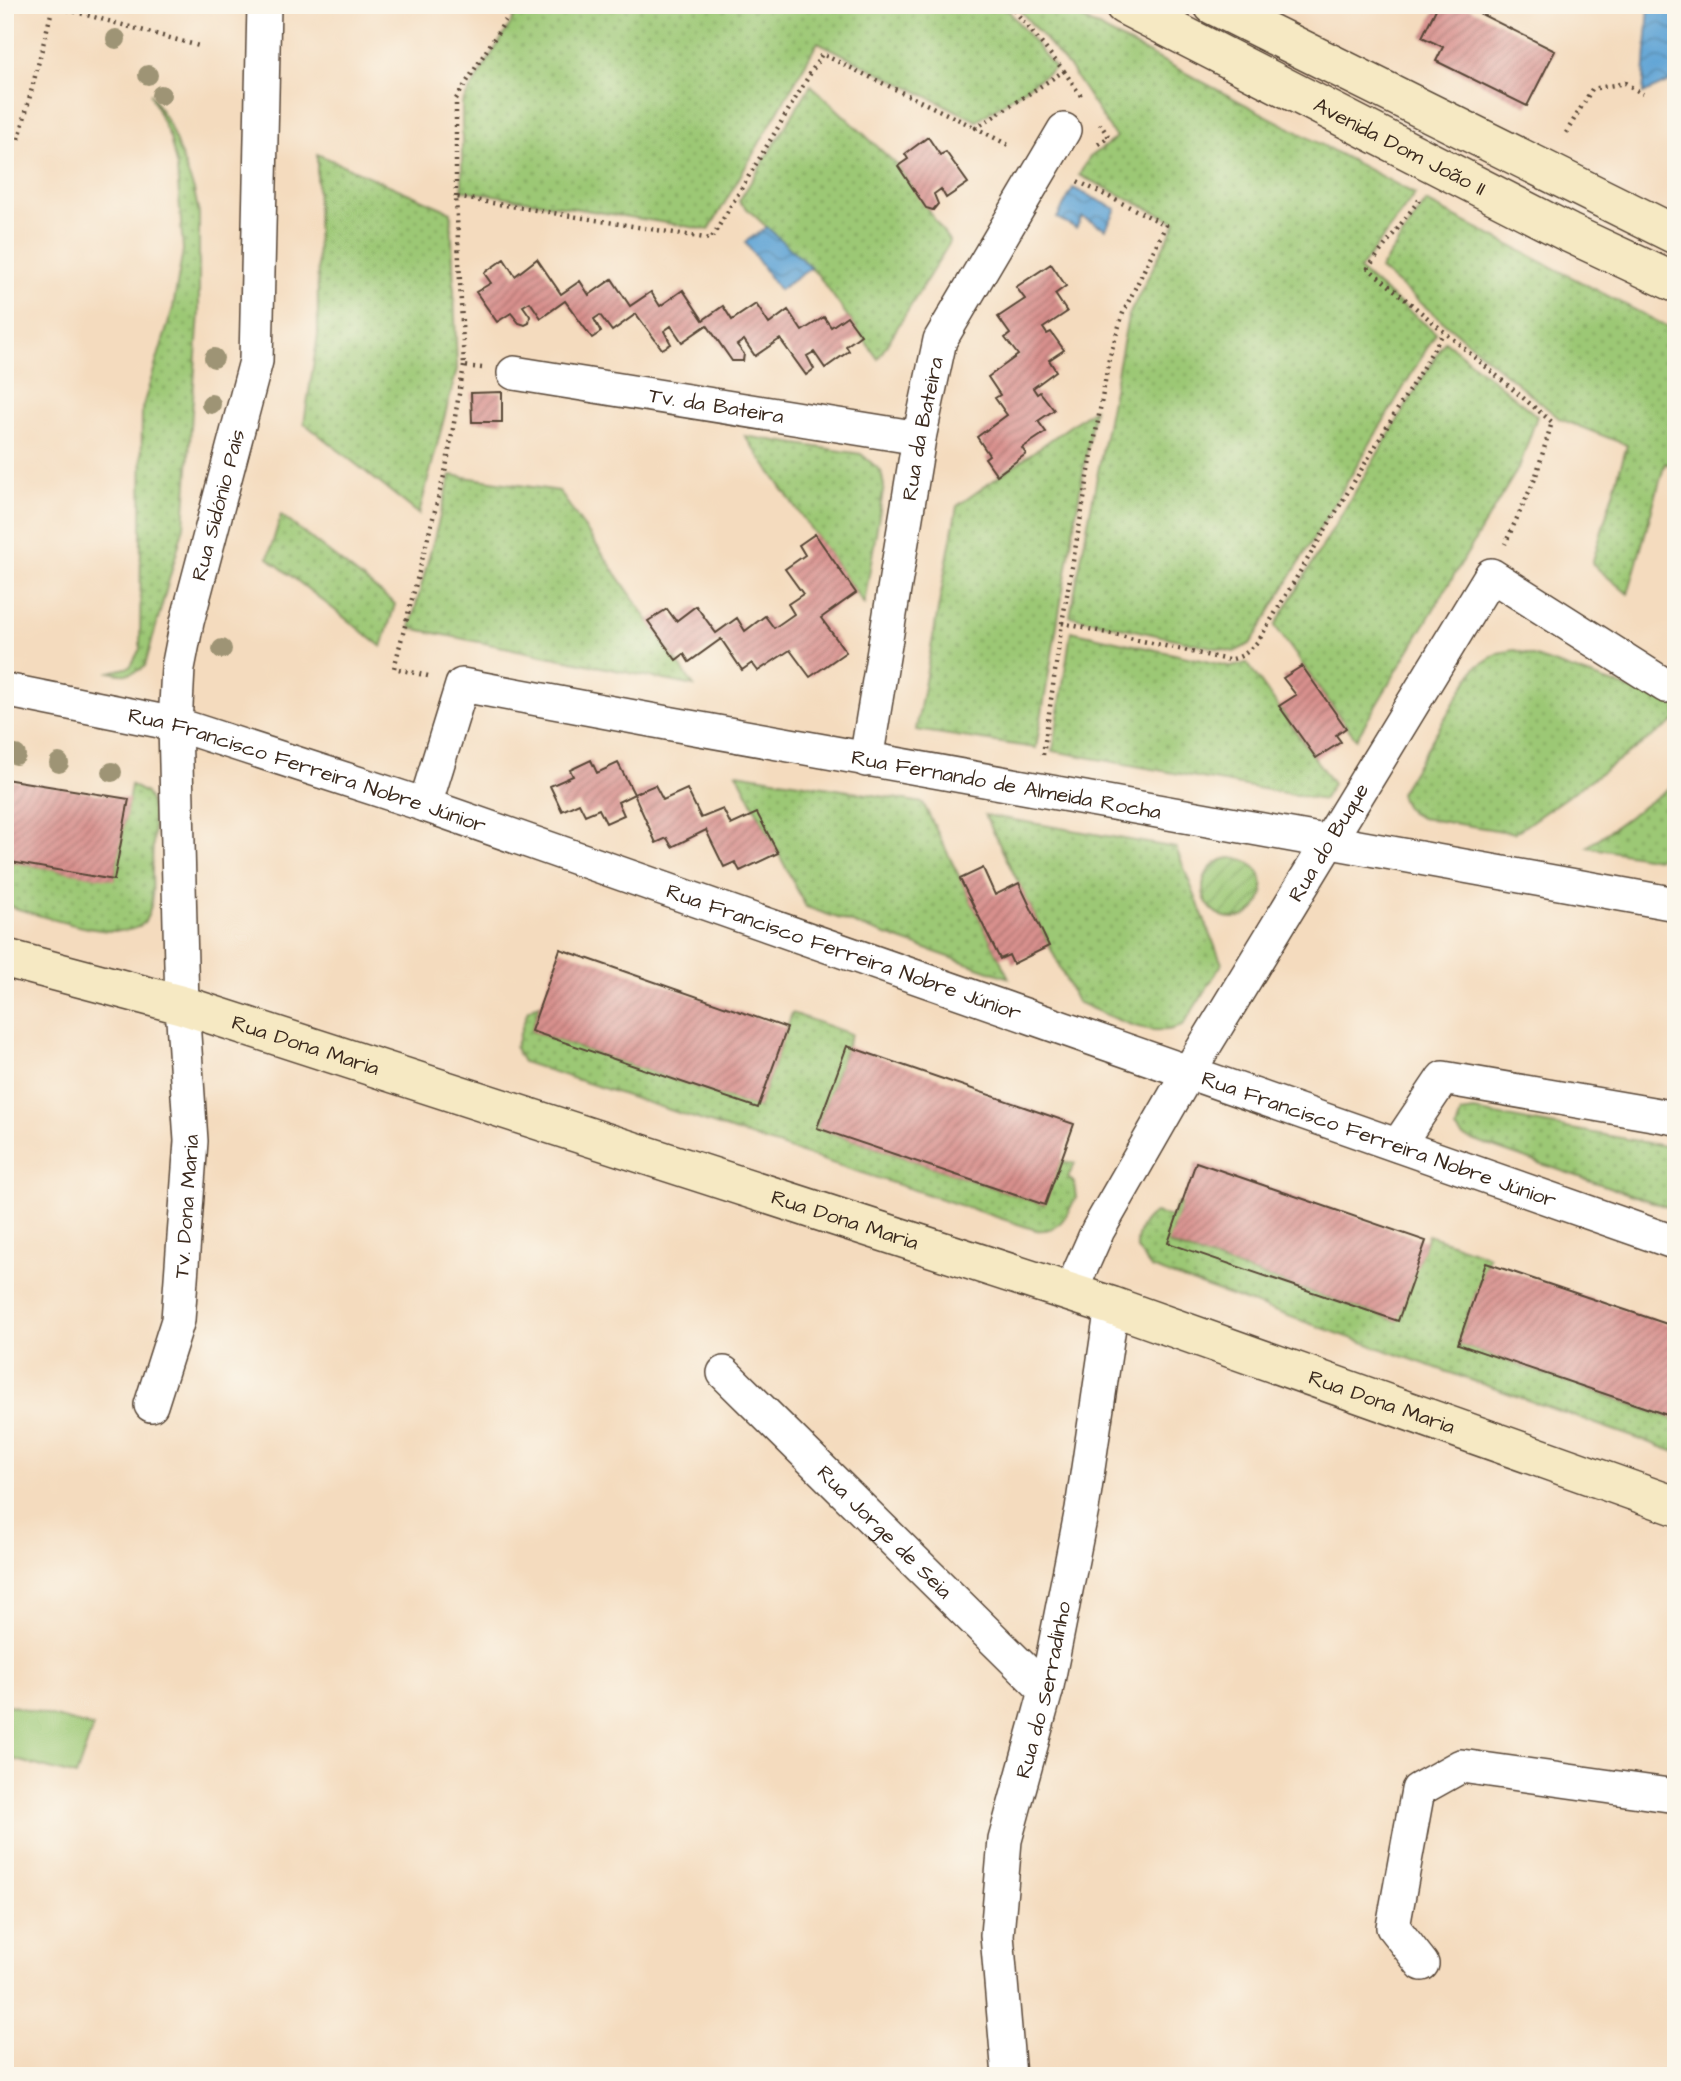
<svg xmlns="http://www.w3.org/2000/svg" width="1681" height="2081" font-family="'Architects Daughter',sans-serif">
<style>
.grass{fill:url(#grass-dots);stroke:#6c794a;stroke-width:2}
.garden{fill:url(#garden-furrows);stroke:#6c794a;stroke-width:2}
.pitch{fill:#9cc875;stroke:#6c794a;stroke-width:2}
.water{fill:url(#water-waves);stroke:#4e677a;stroke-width:2}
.building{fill:url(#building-hatch)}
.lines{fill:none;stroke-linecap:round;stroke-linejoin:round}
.street-casing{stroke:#574536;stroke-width:36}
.secondary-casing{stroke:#574536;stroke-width:41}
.path{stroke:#574536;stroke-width:4.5;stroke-dasharray:2 5;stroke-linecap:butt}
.street{stroke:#fff;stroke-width:33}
.secondary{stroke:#f6e9c3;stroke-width:38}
.tree{fill:#9e9474}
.labels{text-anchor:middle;stroke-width:5;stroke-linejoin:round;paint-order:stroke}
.street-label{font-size:21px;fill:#3b2a1e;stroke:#fbf7ec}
</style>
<defs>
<pattern id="grass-dots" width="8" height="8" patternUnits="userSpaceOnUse" patternTransform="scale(1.75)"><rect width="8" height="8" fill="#9cc875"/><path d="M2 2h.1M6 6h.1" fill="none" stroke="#80a35f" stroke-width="1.8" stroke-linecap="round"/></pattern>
<pattern id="garden-furrows" width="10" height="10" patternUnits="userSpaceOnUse" patternTransform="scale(1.75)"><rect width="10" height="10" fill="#9cc875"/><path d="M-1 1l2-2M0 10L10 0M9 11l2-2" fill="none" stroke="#80a35f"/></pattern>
<pattern id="water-waves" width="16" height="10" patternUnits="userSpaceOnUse" patternTransform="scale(1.75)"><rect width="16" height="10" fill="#60a4d5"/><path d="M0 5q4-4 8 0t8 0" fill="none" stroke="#5086ac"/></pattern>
<pattern id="building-hatch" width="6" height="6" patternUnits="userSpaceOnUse" patternTransform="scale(1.75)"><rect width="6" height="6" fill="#d8908d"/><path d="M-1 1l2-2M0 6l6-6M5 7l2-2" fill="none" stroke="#b07673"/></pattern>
</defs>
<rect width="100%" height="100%" fill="#fbf7ec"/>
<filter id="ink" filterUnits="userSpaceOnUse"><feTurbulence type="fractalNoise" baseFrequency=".0143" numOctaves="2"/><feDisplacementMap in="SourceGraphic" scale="14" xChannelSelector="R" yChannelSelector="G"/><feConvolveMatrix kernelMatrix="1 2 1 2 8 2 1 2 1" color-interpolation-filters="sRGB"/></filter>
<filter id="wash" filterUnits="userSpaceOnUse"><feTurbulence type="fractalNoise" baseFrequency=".00686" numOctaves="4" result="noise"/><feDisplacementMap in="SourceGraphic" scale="28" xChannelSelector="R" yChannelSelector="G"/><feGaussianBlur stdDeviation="1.57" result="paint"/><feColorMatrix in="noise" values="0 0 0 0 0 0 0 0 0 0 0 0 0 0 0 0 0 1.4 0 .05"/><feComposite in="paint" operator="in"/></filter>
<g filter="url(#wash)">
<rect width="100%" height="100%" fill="#f4dbbe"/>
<path class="grass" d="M522 5H1004L1055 68 977 121 818 42 709 230 462 190V103Z
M1015 5H1057L1415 194 1359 270 1436 333 1256 635 1250 644 1234 652 1070 616 1128 317 1176 222 1079 175 1089 158 1116 138 1069 67Z
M811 85 898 166 950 242 878 359 818 275 739 201Z
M150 93 169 124 194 190 199 214V313L184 526 145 666C133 675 125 676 110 672L130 667 140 649 142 409 173 308 183 250 177 169 170 138Z
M317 154 451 212 457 369 419 514 304 423 318 335Z
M1426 202 1676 331V467L1665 463 1628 594 1592 564 1627 445 1560 419 1380 269Z
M1445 341 1537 416 1520 465 1356 739 1275 626Z
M1094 409 1036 748 916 730 957 506Z
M745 436 861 454 881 471 884 486 864 604Z
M451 475 559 491 694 686 410 628Z
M281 515 395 604 382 647 268 558Z
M1071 631 1232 667 1247 663 1333 784 1323 800 1053 751Z
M1515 650 1676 705V720L1515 833 1421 818C1409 812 1403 807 1400 793L1475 668 1498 653Z
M737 773 923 803 1009 978 806 907Z
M1676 783V846L1657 859 1587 847Z
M131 785 146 793C158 812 152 845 152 868 152 885 155 905 145 921 126 948 34 913 5 905V861L114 879Z
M985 815 1176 848 1222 964 1183 1025C1152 1042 1107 1014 1077 1002Z
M540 1004 531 1031 758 1108 792 1013 851 1034 817 1128 1044 1205 1060 1162 1075 1163 1068 1177 1074 1183 1076 1197C1067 1215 1060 1233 1036 1230L523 1062 515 1048 528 1010Z
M1474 1111 1676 1148V1210L1463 1137 1456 1129 1461 1113Z
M1177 1203 1182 1204 1168 1244 1397 1321 1428 1235 1489 1256 1458 1344 1676 1420V1452L1151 1268 1137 1249C1136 1234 1142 1220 1155 1213L1172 1217Z"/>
<path class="garden" d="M1203 888a30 30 0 1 1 60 0a30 30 0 1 1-60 0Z"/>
<path class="pitch" d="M5 1704 93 1727 76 1776 5 1757Z"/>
<path class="water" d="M1649 5H1676V79L1643 94Z
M1073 188 1116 209 1106 229 1082 217 1076 228 1057 218Z
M767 227 811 268 779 290 745 242Z"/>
<g id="blocks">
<path class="building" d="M1438 5H1463L1555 51 1527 106 1436 61 1443 47 1422 37Z
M928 137 940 155 946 152 968 183 946 198 941 189 934 194 938 204 933 210 926 208 898 166 908 159 905 154Z
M504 259 515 276 537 259 561 294 580 281 589 295 612 279 630 306 651 292 660 306 683 290 703 320 723 306 732 320 756 304 769 324 788 310 802 331 824 317 831 327 847 316 861 335 846 346 849 351 825 368 814 352 807 356 814 369 806 375 780 339 755 356 744 340 737 345 744 354 743 361H732L707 325 682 342 671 326 664 331 671 344 662 349 636 314 612 331 600 315 594 319 601 332 592 338 565 301 541 318 530 302 523 306 530 316 529 323 525 325 519 323 511 313 497 322 476 292 491 283 484 273Z
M1051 264 1066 286 1055 294 1067 312 1043 328 1047 334 1051 332 1064 350 1049 360 1056 371 1033 388 1037 394 1040 392 1054 410 1038 421 1046 432 1022 448 1026 454 997 475 985 458 989 455 977 437 1007 415 995 398 1000 395 988 377 1018 355 1005 338 1010 334 998 317 1025 299 1016 287Z
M502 392V422H472L471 393Z
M815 534 856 593 821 618 846 652 810 677 790 650 758 671 752 663 742 670 721 639 689 662 684 654 676 660 648 621 667 609 676 621 696 606 716 633 737 618 745 631 765 616 774 628 794 614 788 604 803 594 785 569 805 555 799 545Z
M1302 666 1346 728 1336 735 1341 742 1316 758 1279 706 1296 695 1283 678Z
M591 760 597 773 618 763 634 794 655 785 663 800 687 789 701 818 723 809 731 825 757 813 778 853 740 871 735 862 724 867 706 830 672 847 667 838 656 843 634 794 618 802 624 815 606 823 599 809 585 815 579 803 562 811 550 786 573 776 570 770Z
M5 779 129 799 114 880 5 861Z
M983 868 995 895 1019 883 1049 946 1013 964 1009 955 1000 959 960 879Z
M560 949 787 1028 758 1108 531 1031Z
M847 1046 1074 1124 1045 1205 817 1128Z
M1196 1162 1426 1241 1398 1321 1168 1243Z
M1486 1263 1676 1327V1418L1458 1344Z"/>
</g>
</g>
<g filter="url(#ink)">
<use href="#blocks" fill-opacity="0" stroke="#574536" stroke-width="2"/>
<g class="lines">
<g class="street-casing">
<g id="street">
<path id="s1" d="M514 373 919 438"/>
<path id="s2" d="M5 690 175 724 425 805 1676 1243"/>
<path id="s3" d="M866 760 919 438 940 340 1064 130"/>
<path id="s4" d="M425 805 462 685C866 761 1271 831 1676 904"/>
<path d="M1398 1145 1443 1078 1676 1118"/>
<path id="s5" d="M1070 1293 1098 1230 1188 1073 1491 575 1666 686"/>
<path id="s6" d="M724 1373 1046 1691"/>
<path id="s7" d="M151 1405 178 1320 191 1141 182 1005 175 724 178 668 187 622 256 361 264 5"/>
<path d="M1422 1964 1393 1927 1418 1790 1461 1766 1676 1796"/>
<path id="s8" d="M1009 2076 997 1935 1005 1840 1046 1691 1082 1509 1112 1306"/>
</g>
</g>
<g class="secondary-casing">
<g id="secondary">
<path id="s9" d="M1124 5 1569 233 1676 283"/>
<path d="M1213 5 1676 235"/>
<path id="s10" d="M5 958 182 1005 1112 1306 1676 1506"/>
</g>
</g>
<path class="path" d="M1010 5 1064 71 976 128 1012 147
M54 6 199 46
M1064 71 1083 99
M1566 133 1592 89 1625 83 1643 94
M19 139 53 6
M1098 144 1109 137 1100 124
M456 197V99L515 5
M1419 200 1368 268 1552 422 1535 479 1505 544
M482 368 464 366 456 197 711 239 822 54 976 128
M1062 623 1228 660C1242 658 1249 651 1259 640L1444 332
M428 676 394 668 446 468 464 366
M1043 755 1062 623 1109 359 1123 313 1166 225 1075 180"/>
<use href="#street" class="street"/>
<use href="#secondary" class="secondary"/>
</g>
<g class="tree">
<circle cx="116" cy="39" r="10"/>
<circle cx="148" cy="75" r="10"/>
<circle cx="161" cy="95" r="10"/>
<circle cx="214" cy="358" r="10"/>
<circle cx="211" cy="404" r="10"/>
<circle cx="222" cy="649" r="10"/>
<circle cx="16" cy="755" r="10"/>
<circle cx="59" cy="763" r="10"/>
<circle cx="112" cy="772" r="10"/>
</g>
</g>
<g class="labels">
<g class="street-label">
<text dy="7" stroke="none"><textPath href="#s9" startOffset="310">Avenida Dom João II</textPath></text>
<text dy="7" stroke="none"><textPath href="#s1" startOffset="205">Tv. da Bateira</textPath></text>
<text dy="7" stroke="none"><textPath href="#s3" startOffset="336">Rua da Bateira</textPath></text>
<text dy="7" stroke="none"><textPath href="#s7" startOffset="910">Rua Sidónio Pais</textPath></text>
<text dy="7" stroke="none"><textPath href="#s2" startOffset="313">Rua Francisco Ferreira Nobre Júnior</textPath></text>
<text dy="7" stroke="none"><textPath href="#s4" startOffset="679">Rua Fernando de Almeida Rocha</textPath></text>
<text dy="7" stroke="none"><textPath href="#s5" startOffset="520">Rua do Buque</textPath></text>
<text dy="7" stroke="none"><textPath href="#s2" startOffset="880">Rua Francisco Ferreira Nobre Júnior</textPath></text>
<text dy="7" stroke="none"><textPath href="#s10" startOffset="313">Rua Dona Maria</textPath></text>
<text dy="7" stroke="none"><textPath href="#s2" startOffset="1447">Rua Francisco Ferreira Nobre Júnior</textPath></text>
<text dy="7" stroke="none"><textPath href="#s7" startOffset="203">Tv. Dona Maria</textPath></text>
<text dy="7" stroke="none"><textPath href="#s10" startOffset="880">Rua Dona Maria</textPath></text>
<text dy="7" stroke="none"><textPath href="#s10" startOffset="1447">Rua Dona Maria</textPath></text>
<text dy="7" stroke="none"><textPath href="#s6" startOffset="226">Rua Jorge de Seia</textPath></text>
<text dy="7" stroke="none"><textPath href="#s8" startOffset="392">Rua do Serradinho</textPath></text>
</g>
</g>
<rect width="1681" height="2081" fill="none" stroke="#fbf7ec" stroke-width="28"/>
</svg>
